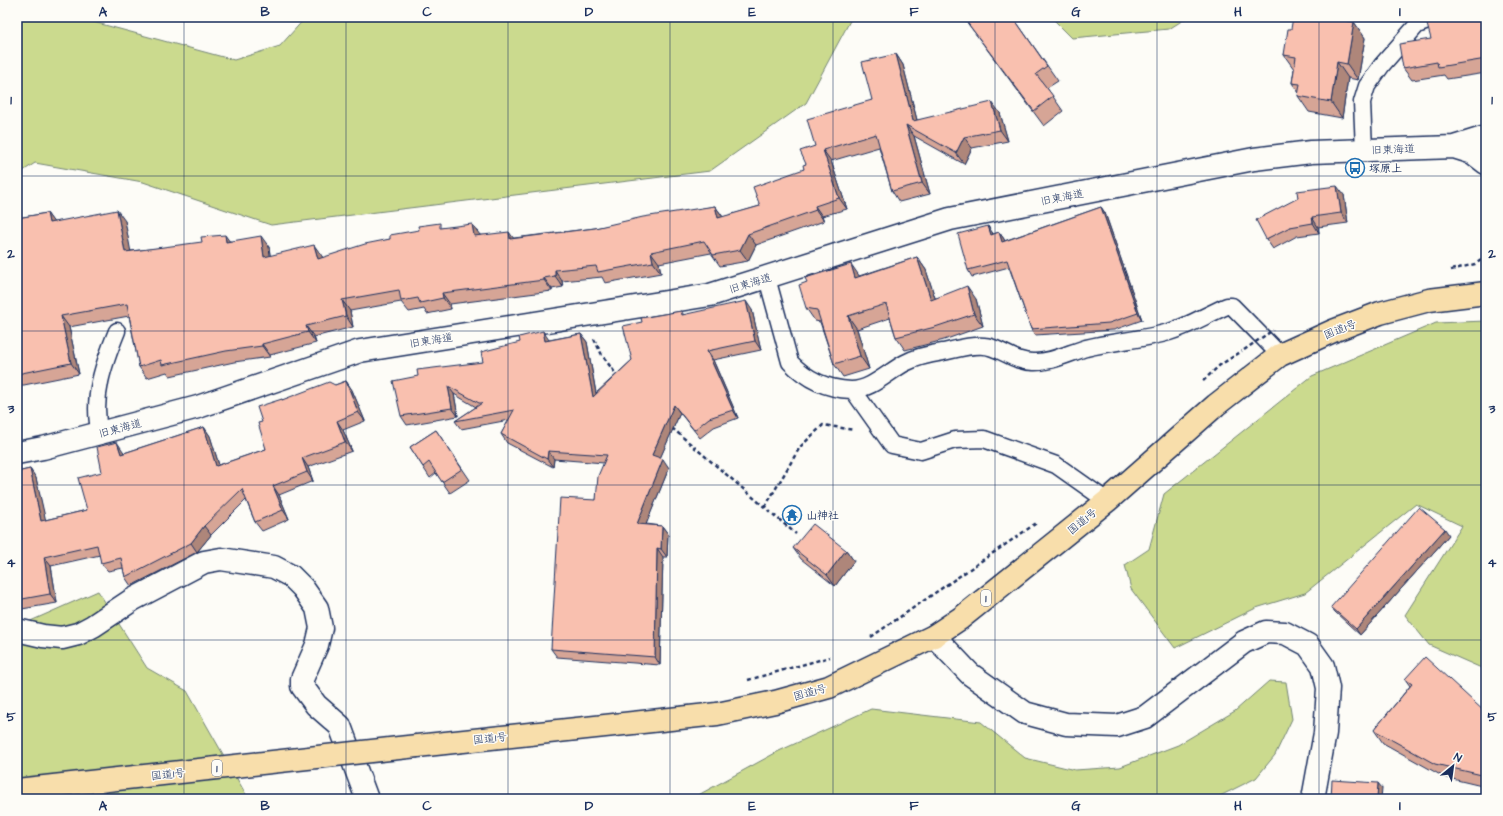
<svg xmlns="http://www.w3.org/2000/svg" width="1503" height="816" font-family="'Architects Daughter','Klee One',sans-serif">
<style>
.green{fill:#cbda8e;stroke:#738476}
.lines{fill:none;stroke-linecap:round;stroke-linejoin:round}
.lane-casing{stroke:#1b2f5e;stroke-width:19}
.street-casing{stroke:#1b2f5e;stroke-width:25}
.secondary-casing{stroke:#1b2f5e;stroke-width:25}
.highway-casing{stroke:#1b2f5e;stroke-width:25}
.path{stroke:#1b2f5e;stroke-width:2.5;stroke-dasharray:4 3;stroke-linecap:butt}
.lane{stroke:#fdfcf7;stroke-width:16}
.street{stroke:#fdfcf7;stroke-width:22}
.secondary{stroke:#fdfcf7;stroke-width:22}
.highway{stroke:#f8deab;stroke-width:22}
.highway-bridge-casing{stroke:#1b2f5e;stroke-width:25;stroke-linecap:butt}
.path-bridge{stroke:#1b2f5e;stroke-width:2.5;stroke-dasharray:4 3;stroke-linecap:butt}
.highway-bridge{stroke:#f8deab;stroke-width:22}
.wall{fill:#d6a596;stroke:#1b2f5e}
.shaded-wall{fill:#ae867a;stroke:#1b2f5e}
.building{fill:#f9c0af;stroke:#1b2f5e}
.grid{fill:none;stroke:#1b2f5e;stroke-width:1;stroke-opacity:0.55}
.labels{text-anchor:middle;stroke-width:3;stroke-linejoin:round;paint-order:stroke}
.shield{fill:#fdfcf7;stroke:#5f6c8c;stroke-width:1}
.shield-label{font-size:10px;font-weight:bold;fill:#1b2f5e}
.street-label{font-size:11px;fill:#1b2f5e;stroke:#fdfcf7}
.poi-label{font-size:11px;font-weight:bold;fill:#1b2f5e;stroke:#fdfcf7;text-anchor:start}
.neatline{fill:none;stroke:#1b2f5e;stroke-width:1.5}
.grid-label{font-size:13px;text-anchor:middle;font-weight:bold;fill:#1b2f5e}
</style>
<rect width="100%" height="100%" fill="#fdfcf7"/>
<filter id="ink" filterUnits="userSpaceOnUse"><feTurbulence type="fractalNoise" baseFrequency=".025" numOctaves="2"/><feDisplacementMap in="SourceGraphic" scale="8" xChannelSelector="R" yChannelSelector="G"/><feConvolveMatrix kernelMatrix="1 2 1 2 8 2 1 2 1" color-interpolation-filters="sRGB"/></filter>
<g filter="url(#ink)">
<path class="green" d="M17 17H75L234 60 280 46 306 17H852L806 103 710 171 271 225 143 182 35 163 17 175Z
M1051 17H1188L1169 29 1072 38Z
M1486 321V670L1429 645 1405 615 1462 526 1416 504 1305 593 1256 608 1175 648 1131 589 1125 565 1149 549 1164 494 1312 376 1436 323Z
M98 591 147 668 187 691 248 798 251 799H17V627Z
M1269 681 1286 682 1292 719 1275 755 1256 778 1214 799H691L779 751 871 709 981 722 1025 758 1075 770 1120 767 1178 745 1235 711Z"/>
<g class="lines">
<g class="lane-casing">
<path id="lane" d="M1364 150 1362 102 1367 86 1382 65 1417 25 1438 17
M767 278 790 362C807 380 826 389 851 390 871 390 888 372 905 363 916 357 930 354 943 352 957 349 980 342 993 348 1007 353 1017 362 1033 362 1050 363 1069 353 1086 348 1113 341 1142 340 1169 332 1189 326 1208 314 1227 306H1232L1280 355
M853 390 892 445 921 451 955 440 984 439 1056 465 1107 501
M100 433C91 398 104 363 117 331"/>
</g>
<g class="street-casing">
<path id="street" d="M17 630 43 636 62 638 78 634 93 626 132 600 204 562 221 559 274 567 291 576 303 588 317 608 321 628 317 645 302 679V686L316 705 340 726 367 799
M934 636 970 674 1025 713 1066 724 1117 726 1145 717 1244 642 1266 632 1285 633 1308 645 1323 666 1328 688 1325 733 1313 799"/>
</g>
<g class="secondary-casing">
<path id="secondary" d="M1454 147 1473 153 1486 163
M17 453 43 448 198 407 360 351 710 295 950 219 1254 159 1311 152 1454 147 1486 137"/>
</g>
<g class="highway-casing">
<path id="highway" d="M417 746 717 714 775 702 829 687 934 636 961 618 1107 501 1216 405 1280 355 1333 331 1380 313 1429 300 1486 293"/>
</g>
<path class="path" d="M1451 270 1475 264 1486 257
M594 339 602 355 618 377
M1203 381 1220 365 1242 351
M672 428 796 534
M765 507 800 447 823 425 854 430
M871 637 1038 522
M748 680 830 657"/>
<use href="#lane" class="lane"/>
<use href="#street" class="street"/>
<use href="#secondary" class="secondary"/>
<use href="#highway" class="highway"/>
<g class="highway-bridge-casing">
<path id="highway-bridge" d="M17 790 417 746"/>
</g>
<path class="path-bridge" d="M1244 350 1273 330"/>
<use href="#highway-bridge" class="highway-bridge"/>
</g>
<path class="wall" d="M963 17H1013L1058 81 1047 88 1063 111 1044 126Z
M1486 17V73L1447 79 1444 75 1412 80 1403 68 1431 39Z
M1310 19 1354 22 1365 38 1358 80 1348 78 1342 118 1309 112 1298 96 1299 93 1292 83 1294 69 1284 55 1291 29Z
M896 54 903 65 917 120 1000 113 1008 141 972 148 964 164 914 136 930 194 899 202 892 191 879 147 831 161 847 209 822 216 824 221 756 245 748 261 720 266 711 253 659 263 661 273 605 283 602 277 562 281 563 287 552 289V291L450 304 451 309 427 314 424 309 409 312 401 302 350 311 353 327 314 337 316 343 270 355V357L234 362 170 376 167 372 147 378 139 367 129 316 69 327 79 374 24 385H17V218L47 213 53 222 125 221 130 251 230 241 269 247 270 256H322V258L390 239 443 228 480 235 514 238 595 228 715 206 723 217 760 206 804 169 806 164 815 146 872 100Z
M1344 195 1348 223 1318 227 1319 233 1297 236 1273 249 1266 239Z
M1101 207 1105 213 1142 320 1114 330 1035 335 1031 329 1009 267 972 277 968 270 992 232 993 234 999 232 1004 239V241Z
M917 257 926 270 935 298 976 299 983 326 944 340 905 350 896 337 890 318 857 329 869 369 843 377 834 364 820 322 815 321 806 308 859 276Z
M752 310 761 350 713 360 738 418 714 427 700 438 680 413 660 458 669 468 646 524 662 526 668 534 667 557H663L660 665 557 657 551 649 596 500 604 463 554 459 553 467 507 443 501 434 509 420 461 429 455 421 476 407 454 394 458 416 407 425 401 416 483 362 520 342 549 340 581 334 587 342 596 393 632 360 642 322 681 311 684 315Z
M346 381 352 390 365 421 343 430 352 451 308 467 313 481 279 495 289 519 262 531 255 522 246 500 211 535 197 552 131 586 125 577 123 568 108 571 101 563 100 555 51 566 57 603 22 609 17 602V472L30 469 36 478 45 520 87 510 102 472 123 451 124 453 204 427 210 436 219 465 266 449 262 422 282 399 283 400 335 385Z
M436 430 470 480 450 493 436 473 430 478 410 447Z
M1449 535 1360 635 1335 612 1331 607Z
M793 548 846 550 854 561 835 586 801 559Z
M1405 679 1486 713V787L1444 777 1383 743 1374 730 1410 686Z"/>
<path class="shaded-wall" d="M1354 22 1365 38 1358 80 1347 64Z
M896 54 903 65 920 132 913 121Z
M1337 62 1348 78 1342 118 1331 102Z
M992 102 1000 113 1008 141 1000 130Z
M906 125 914 136 930 194 922 183Z
M964 137 972 148 964 164 956 153Z
M823 150 831 161 847 209 839 198Z
M1337 186 1344 195 1348 223 1341 213Z
M715 206 723 217 718 218Z
M815 206 822 216 824 221 816 210Z
M1101 207 1105 213 1142 320 1138 313Z
M117 210 125 221 133 263 125 252Z
M47 213 55 224 49 223Z
M1312 217 1318 227 1319 233 1313 223Z
M472 224 480 235 482 247 474 236Z
M988 226 992 232 995 241 991 235Z
M509 232 517 243 510 239Z
M999 232 1004 239 1006 248 1002 242Z
M748 234 756 245 748 261 740 250Z
M225 235 233 246 226 242Z
M261 236 269 247 272 268 264 257Z
M314 245 322 256 326 270 318 259Z
M651 252 659 263 661 273 653 262Z
M917 257 926 270 940 313 931 300Z
M851 264 860 277 855 278Z
M555 270 562 281 563 287 555 276Z
M544 278 552 289V291L544 280Z
M967 286 976 299 983 326 974 314Z
M442 293 450 304 451 309 443 298Z
M342 300 350 311 353 327 346 316Z
M746 301 752 310 761 350 755 341Z
M61 316 69 327 79 374 71 363Z
M848 316 857 329 869 369 860 356Z
M306 326 314 337 316 343 308 332Z
M543 331 549 340 550 349 545 341Z
M581 334 587 342 598 405 593 397Z
M262 344 270 355V357L262 346Z
M707 351 713 360 738 418 733 410Z
M346 381 352 390 365 421 358 412Z
M448 386 454 394 458 416 452 408Z
M674 405 680 413 658 463 652 455Z
M337 421 343 430 352 451 345 442Z
M204 427 210 436 222 475 216 466Z
M117 442 123 451 128 463 121 454Z
M548 451 554 459 553 467 547 459Z
M302 458 308 467 313 481 307 472Z
M663 459 669 468 643 532 637 524Z
M30 469 36 478 48 530 41 521Z
M273 486 279 495 289 519 283 510Z
M204 526 211 535 197 552 191 543Z
M662 526 668 534 667 557 661 549Z
M1445 529 1449 535 1360 635 1356 629Z
M657 548 663 557 660 665 655 657Z
M846 550 854 561 835 586 827 575Z
M44 557 51 566 57 603 50 594Z
M1378 783 1382 788 1381 799H1377Z"/>
<path class="building" d="M963 17H1013L1047 66 1036 74 1053 96 1034 111Z
M1293 17H1297L1310 19V17H1325L1354 22 1347 64 1337 62 1331 102 1298 96 1300 84 1292 83 1296 57 1284 55 1288 29H1291Z
M1425 17H1486V59L1438 67 1437 62 1403 68 1399 44 1431 39Z
M896 54 913 121 992 102 1000 130 964 137 956 153 906 125 922 183 892 191 876 134 823 150 839 198 815 206 816 210 748 234 740 250 713 255 704 241 651 252 653 262 598 272 596 266 555 270V276L544 278V280L442 293 443 298 420 303 418 298 401 301 399 290 342 300 346 316 306 326 308 332 262 344V346L226 351 162 365 161 360 139 367 127 304 61 316 71 363 17 374V218L47 213 49 223 117 210 125 252 202 242 201 237 225 235 226 242 261 236 264 257 314 245 318 259 365 244 390 239V235L419 230 418 226 440 223V228L472 224 474 236 509 232 510 239 595 228 643 217 715 206 718 218 760 206 753 187 804 169 803 165 806 164 800 151 815 146 807 119 872 100 862 62Z
M1337 186 1341 213 1312 217 1313 223 1290 227 1266 239 1256 220 1298 198 1297 191Z
M1101 207 1138 313 1109 323 1031 329 1007 260 968 270 958 234 988 226 991 235 999 232 1002 242Z
M917 257 931 300 967 286 974 314 935 327 896 337 886 304 848 316 860 356 834 364 817 310 806 308 799 285 807 282 805 278 851 264 855 278Z
M746 301 755 341 707 351 733 410 709 418 694 430 674 405 652 455 663 459 637 524 662 526 661 549 657 548 655 657 551 649 560 498 596 500 598 476 607 455 548 451 547 459 501 434 514 410 455 421 482 403H479L448 386 452 408 401 416 393 381 418 376 417 370 483 362 481 352 520 342 519 337 543 331 545 341 581 334 593 397 632 360 623 326 642 322 641 318 681 311 682 315Z
M346 381 358 412 337 421 345 442 302 458 307 472 273 486 283 510 255 522 242 489 204 526 191 543 125 577 121 558 101 563 97 545 44 557 50 594 17 600V472L30 469 41 521 87 510 78 478 102 472 97 447 117 442 121 454 204 427 216 466 266 449 258 423 262 422 257 407 282 399V400L329 382 335 385Z
M436 430 462 469 442 482 429 462 423 467 410 447Z
M1419 507 1445 529 1356 629 1331 607Z
M813 524 846 550 827 575 793 548Z
M1425 657 1486 713V776L1435 764 1374 730 1412 684 1405 679Z
M1332 780 1378 783 1377 799H1331Z"/>
</g>
<path class="grid" d="M184 17V799M346 17V799M508 17V799M670 17V799M833 17V799M995 17V799M1157 17V799M1319 17V799M17 176H1486M17 331H1486M17 485H1486M17 640H1486"/>
<defs>
<g id="bus-ring" transform="scale(1)"><circle r="9.5" fill="#fdfcf7" stroke="#1f6fb2" stroke-width="1.5"/><path d="M-5-6H5V4H4V6H2V4H-2V6H-4V4H-5ZM-3.5-4V0h7V-4ZM-3.5 1.2v1.5H-2V1.2ZM2 1.2v1.5H3.5V1.2Z" fill="#1f6fb2"/></g>
<g id="temple-ring" transform="scale(1)"><circle r="9.5" fill="#fdfcf7" stroke="#1f6fb2" stroke-width="1.5"/><path d="M0-6L5-2H3V0L6.5 2.5H4V6H1.5V3h-3V6H-4V2.5H-6.5L-3 0V-2H-5Z" fill="#1f6fb2"/></g>
</defs>
<g fill-rule="evenodd">
<use href="#bus-ring" x="1355" y="168"/>
<use href="#temple-ring" x="792" y="515"/>
</g>
<g class="labels">
<g class="shield">
<rect x="981" y="590" width="10" height="16" rx="3"/>
<rect x="212" y="760" width="10" height="16" rx="3"/>
</g>
<g class="shield-label">
<text x="986" y="602">1</text>
<text x="217" y="772">1</text>
</g>
<g class="street-label">
<text transform="translate(1393 149) rotate(-2)" y="4">旧東海道</text>
<text transform="translate(1062 197) rotate(-11)" y="4">旧東海道</text>
<text transform="translate(750 283) rotate(-17)" y="4">旧東海道</text>
<text transform="translate(1340 329) rotate(-22)" y="4">国道1号</text>
<text transform="translate(431 340) rotate(-9)" y="4">旧東海道</text>
<text transform="translate(120 428) rotate(-15)" y="4">旧東海道</text>
<text transform="translate(1082 521) rotate(-39)" y="4">国道1号</text>
<text transform="translate(810 692) rotate(-16)" y="4">国道1号</text>
<text transform="translate(490 738) rotate(-6)" y="4">国道1号</text>
<text transform="translate(168 774) rotate(-6)" y="4">国道1号</text>
</g>
<g class="poi-label">
<text x="1369" y="172">塚原上</text>
<text x="806" y="519">山神社</text>
</g>
</g>
<rect width="1503" height="816" fill="none" stroke="#fdfcf7" stroke-width="44"/>
<g transform="translate(1453 766) rotate(29)" stroke="#fdfcf7" stroke-width="3" paint-order="stroke">
<path d="M0-3L7 15L0 10L-7 15Z" fill="#1b2f5e"/>
<text y="-6" font-size="11" font-weight="bold" text-anchor="middle" fill="#1b2f5e">N</text>
</g>
<rect x="22" y="22" width="1459" height="772" class="neatline"/>
<g class="grid-label">
<text x="103" y="16">A</text>
<text x="265" y="16">B</text>
<text x="427" y="16">C</text>
<text x="589" y="16">D</text>
<text x="752" y="16">E</text>
<text x="914" y="16">F</text>
<text x="1076" y="16">G</text>
<text x="1238" y="16">H</text>
<text x="1400" y="16">I</text>
<text x="11" y="104">1</text>
<text x="1492" y="104">1</text>
<text x="11" y="258">2</text>
<text x="1492" y="258">2</text>
<text x="11" y="413">3</text>
<text x="1492" y="413">3</text>
<text x="11" y="567">4</text>
<text x="1492" y="567">4</text>
<text x="11" y="721">5</text>
<text x="1492" y="721">5</text>
<text x="103" y="810">A</text>
<text x="265" y="810">B</text>
<text x="427" y="810">C</text>
<text x="589" y="810">D</text>
<text x="752" y="810">E</text>
<text x="914" y="810">F</text>
<text x="1076" y="810">G</text>
<text x="1238" y="810">H</text>
<text x="1400" y="810">I</text>
</g>
</svg>
